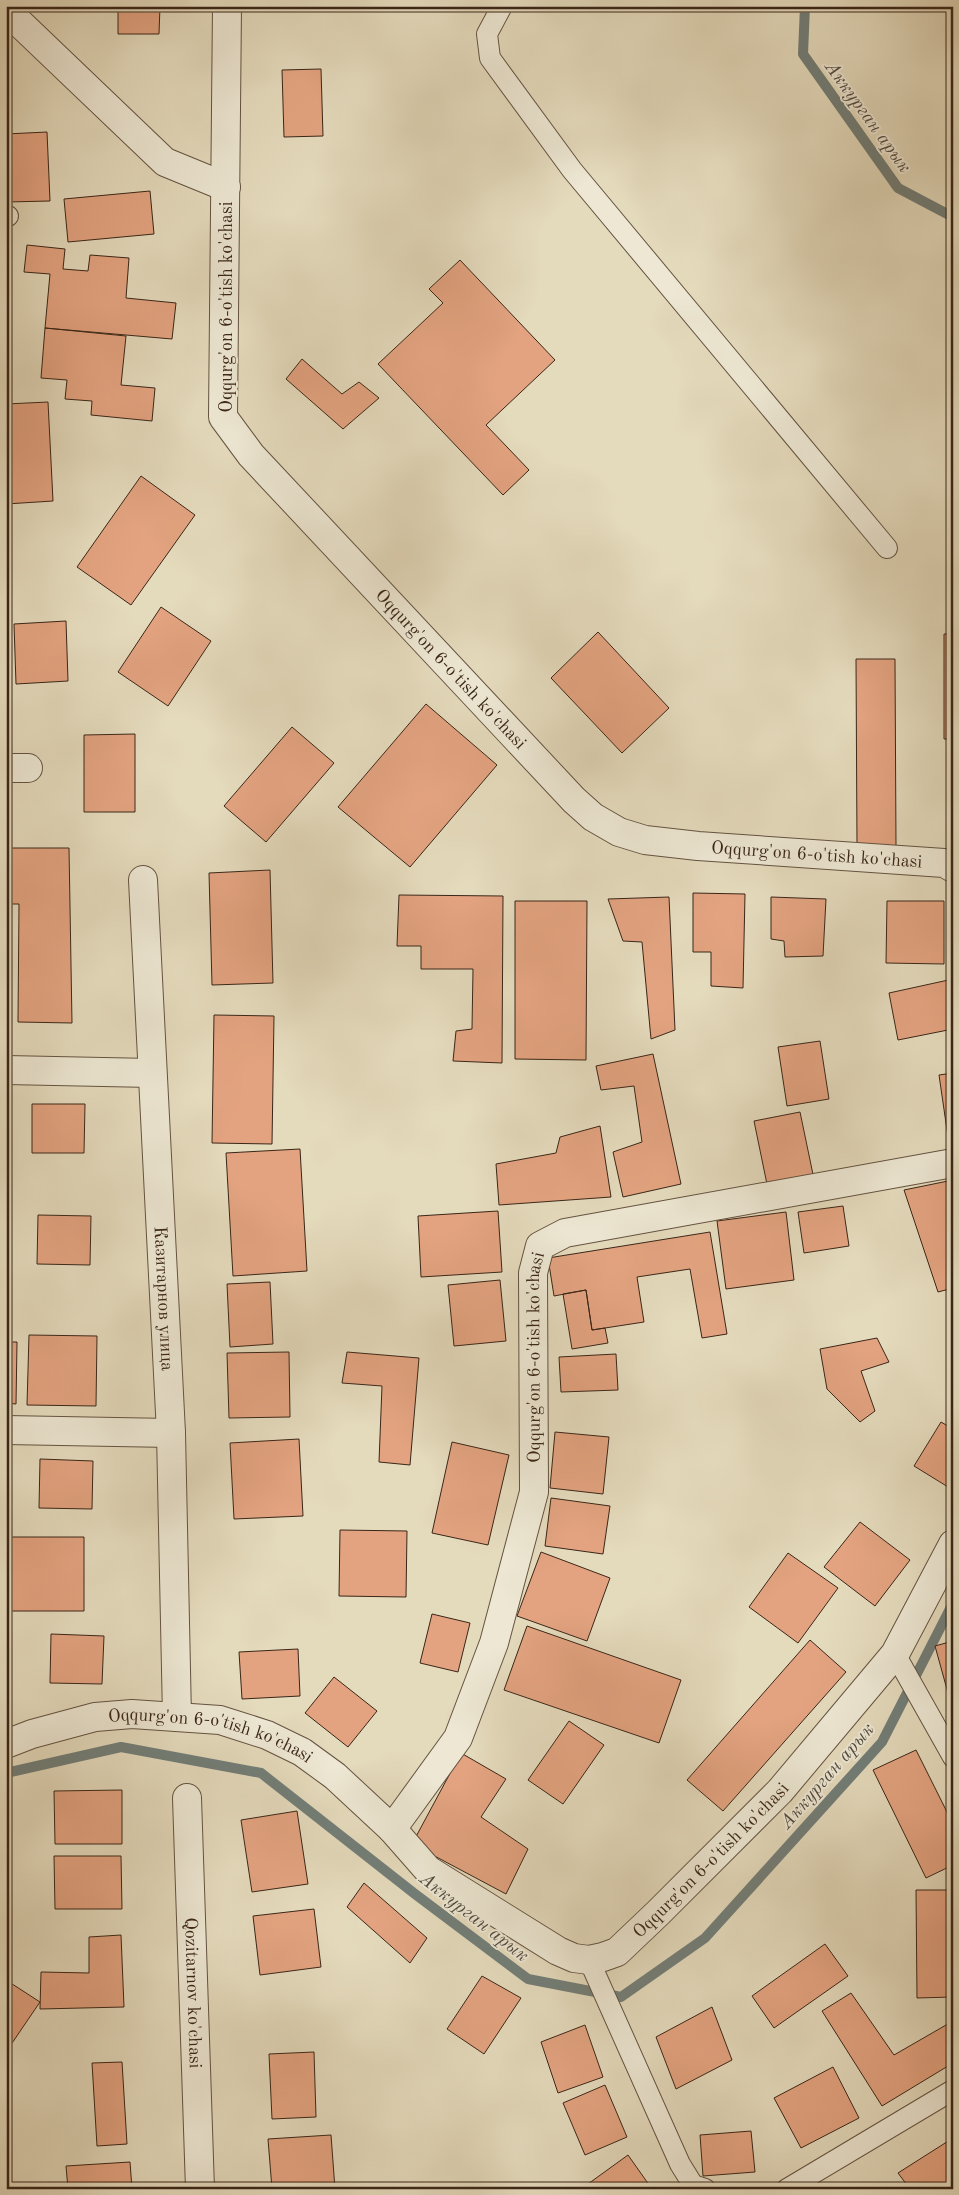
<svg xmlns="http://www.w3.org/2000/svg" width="959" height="2195" font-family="'Old Standard TT',serif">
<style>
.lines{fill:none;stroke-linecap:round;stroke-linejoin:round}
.stream{stroke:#727e78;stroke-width:10}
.building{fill:#e3a380;stroke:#3a2618}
.service-casing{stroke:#645341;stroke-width:22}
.minor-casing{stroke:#645341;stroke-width:30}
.service{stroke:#ede7d3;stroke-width:20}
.minor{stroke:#ede7d3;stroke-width:28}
.labels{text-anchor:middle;stroke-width:4;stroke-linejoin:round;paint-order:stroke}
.street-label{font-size:18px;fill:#3a2618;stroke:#ede7d3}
.water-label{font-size:19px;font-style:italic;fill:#524b40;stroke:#ede7d3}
</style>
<rect width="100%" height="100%" fill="#e4dabc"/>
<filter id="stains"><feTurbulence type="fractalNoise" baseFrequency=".004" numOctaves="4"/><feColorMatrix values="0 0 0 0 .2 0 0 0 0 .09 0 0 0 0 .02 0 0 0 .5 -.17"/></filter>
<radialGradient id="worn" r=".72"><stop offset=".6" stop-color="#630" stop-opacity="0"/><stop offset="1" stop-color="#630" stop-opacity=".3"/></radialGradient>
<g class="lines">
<path class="stream" d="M805 6 803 54 898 188 953 217
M6 1773 121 1747 261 1773 415 1894 528 1979 621 1997 705 1938 882 1742 953 1603"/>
</g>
<path class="building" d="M118 6H160L159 34H118Z
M321 69 323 136 284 137 282 70Z
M47 132 50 201 6 202V134Z
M150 191 154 234 68 242 64 199Z
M27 245 65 249 63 269 88 271 90 255 129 258 126 298 176 303 172 339 45 328 50 274 24 272Z
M460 260 555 360 486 425 529 470 503 495 378 364 443 303 429 289Z
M45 328 126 336 121 385 155 388 152 421 91 415 92 401 65 399 67 380 41 378Z
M302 359 342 394 359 382 379 398 343 429 286 379Z
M48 402 53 501 6 504V404Z
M141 476 195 515 131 605 77 567Z
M161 607 211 641 168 706 118 672Z
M66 621 68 681 16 684 14 624Z
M598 632 669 708 622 753 551 678Z
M944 634H953V739H944Z
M856 659H895L896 846H857Z
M426 704 497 765 410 867 338 807Z
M292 727 334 763 266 842 224 806Z
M135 734V812H84V735Z
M6 848H69L72 1023 18 1022 19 904H6Z
M270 870 273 983 212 985 209 873Z
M693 893 745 894 743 988 711 986V952H693Z
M399 895 503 896 502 1063 453 1061 456 1031 472 1029 473 969H421V946H397Z
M669 897 675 1030 651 1039 642 942 623 941 608 899Z
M771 897 826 899 823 956 785 957 784 941 771 939Z
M515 901H587L586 1060 515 1059Z
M887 901H944V964L886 963Z
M953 979V1029L898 1040 889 993Z
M214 1015 274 1016 272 1144 212 1143Z
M820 1041 829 1099 787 1106 778 1047Z
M653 1054 681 1184 623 1197 613 1152 642 1142 634 1086 601 1090 596 1066Z
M953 1073V1136L948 1137 939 1075Z
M32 1104H85L84 1153H32Z
M800 1112 815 1184 769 1194 754 1121Z
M600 1126 611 1197 499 1205 496 1164 556 1153 560 1137Z
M300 1149 307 1271 233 1276 226 1153Z
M953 1180V1288L938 1292 904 1190Z
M843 1206 849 1246 804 1253 798 1212Z
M498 1211 502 1272 421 1277 418 1216Z
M786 1212 794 1280 726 1289 717 1221Z
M38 1215 91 1216 90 1265 37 1264Z
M710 1232 727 1334 702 1338 690 1269 637 1277 644 1322 592 1330 586 1290 554 1296 548 1258Z
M500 1280 506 1341 454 1346 448 1285Z
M270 1282 273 1344 230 1347 227 1284Z
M586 1290 592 1330 605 1328 608 1343 572 1349 563 1294Z
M29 1335 97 1336 96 1406 27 1405Z
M877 1338 889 1362 861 1371 875 1411 860 1422 827 1389 820 1349Z
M6 1342H17L16 1404 6 1403Z
M289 1352 290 1417 229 1418 227 1353Z
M347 1352 419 1358 410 1465 379 1462 382 1386 342 1383Z
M616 1354 618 1390 561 1392 559 1357Z
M941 1422 953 1429V1490L914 1466Z
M555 1432 609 1437 603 1494 550 1488Z
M299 1439 303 1516 234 1519 230 1443Z
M452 1442 509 1455 488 1545 432 1533Z
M40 1459 93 1461 92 1509 39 1508Z
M551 1498 610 1506 603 1554 545 1546Z
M860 1522 910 1560 875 1606 824 1567Z
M340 1530 407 1531 406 1597 339 1596Z
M10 1537H84V1611H10Z
M541 1552 610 1578 587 1641 517 1616Z
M788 1553 838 1588 798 1643 749 1607Z
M432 1614 470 1623 458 1672 420 1663Z
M527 1626 681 1680 659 1743 504 1690Z
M51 1634 104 1636 102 1684 50 1683Z
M810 1640 846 1672 723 1811 687 1780Z
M953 1641V1692L948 1693 935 1646Z
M298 1649 300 1696 242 1699 239 1652Z
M334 1677 377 1711 348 1747 305 1713Z
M569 1721 604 1745 563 1804 528 1780Z
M916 1750 953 1824V1865L926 1878 873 1770Z
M461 1753 506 1779 481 1817 528 1849 506 1894 412 1844Z
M122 1790V1844H55L54 1791Z
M297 1811 308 1884 252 1892 241 1820Z
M54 1856H121L122 1909H55Z
M364 1883 427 1938 410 1963 347 1907Z
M916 1890H953V1997L917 1998Z
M314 1909 321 1967 260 1975 253 1916Z
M121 1935 124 2007 40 2009 41 1972 89 1973V1937Z
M825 1944 848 1976 774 2028 752 1996Z
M482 1976 521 1998 484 2054 447 2029Z
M6 1980 40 2002 6 2052Z
M851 1993 894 2055 953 2021V2063L882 2106 822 2011Z
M712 2007 732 2060 676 2089 656 2037Z
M585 2025 603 2077 558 2093 541 2042Z
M314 2052 316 2117 272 2119 269 2054Z
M122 2062 127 2144 97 2146 92 2063Z
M833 2067 859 2118 801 2148 774 2098Z
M605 2085 627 2137 585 2155 563 2103Z
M751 2131 755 2172 703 2176 700 2135Z
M331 2135 335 2189H272L268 2139Z
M953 2138V2188L910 2189 898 2173Z
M628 2155 652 2189H581Z
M130 2162 132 2189H68L66 2166Z"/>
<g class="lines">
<g class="service-casing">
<path id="service" d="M502 6 487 34 490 58 572 170 887 548
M6 216H8
M895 1654 953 1757
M589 1960 680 2164 693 2185 705 2189
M787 2189 953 2090"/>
</g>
<g class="minor-casing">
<g id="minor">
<path id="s1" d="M227 6 223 417 251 455 574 800 593 817 619 832 645 840 698 846 944 863 953 868"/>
<path d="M6 10 165 162 226 187"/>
<path d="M6 768H28"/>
<path id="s2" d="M143 880 171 1433 177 1717"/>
<path d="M6 1070 152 1073"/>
<path d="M6 1430 171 1433"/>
<path id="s3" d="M6 1744 32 1734 95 1717 132 1714 220 1720 267 1735 302 1752 335 1776 392 1829 428 1870 558 1951 574 1958 589 1960 603 1957 617 1952 658 1913 780 1791 895 1654 953 1544"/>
<path id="s4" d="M187 1798 200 2189"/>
<path id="s5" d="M392 1829 458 1738 494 1643 534 1492 533 1273 540 1246 565 1233 953 1163"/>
</g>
</g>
<use href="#service" class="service"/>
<use href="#minor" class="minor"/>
</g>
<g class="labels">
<g class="street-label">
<text transform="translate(226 307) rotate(-90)" y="6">Oqqurg'on 6-o'tish ko'chasi</text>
<text dy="6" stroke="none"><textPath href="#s1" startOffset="751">Oqqurg'on 6-o'tish ko'chasi</textPath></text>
<text dy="6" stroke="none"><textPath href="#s1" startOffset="1186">Oqqurg'on 6-o'tish ko'chasi</textPath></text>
<text dy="6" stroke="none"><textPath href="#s2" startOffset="419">Казитарнов улица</textPath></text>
<text dy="6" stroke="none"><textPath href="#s5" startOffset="505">Oqqurg'on 6-o'tish ko'chasi</textPath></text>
<text dy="6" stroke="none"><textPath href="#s3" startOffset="212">Oqqurg'on 6-o'tish ko'chasi</textPath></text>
<text dy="6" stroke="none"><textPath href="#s3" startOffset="826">Oqqurg'on 6-o'tish ko'chasi</textPath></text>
<text dy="6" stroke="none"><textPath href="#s4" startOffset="195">Qozitarnov ko'chasi</textPath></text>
</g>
<g class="water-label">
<text transform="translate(869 116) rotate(54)" y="7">Аккурган арык</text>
<text transform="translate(826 1775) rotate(-49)" y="7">Аккурган арык</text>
<text transform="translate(475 1916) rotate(38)" y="7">Аккурган арык</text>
</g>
</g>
<rect width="959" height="2195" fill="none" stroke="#e4dabc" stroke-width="25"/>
<rect x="8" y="8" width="944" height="2180" fill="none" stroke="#3a2618" stroke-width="2.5"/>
<rect x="12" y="12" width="934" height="2170" fill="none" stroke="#3a2618"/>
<rect width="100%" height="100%" filter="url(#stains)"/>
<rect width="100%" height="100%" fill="url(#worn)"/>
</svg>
